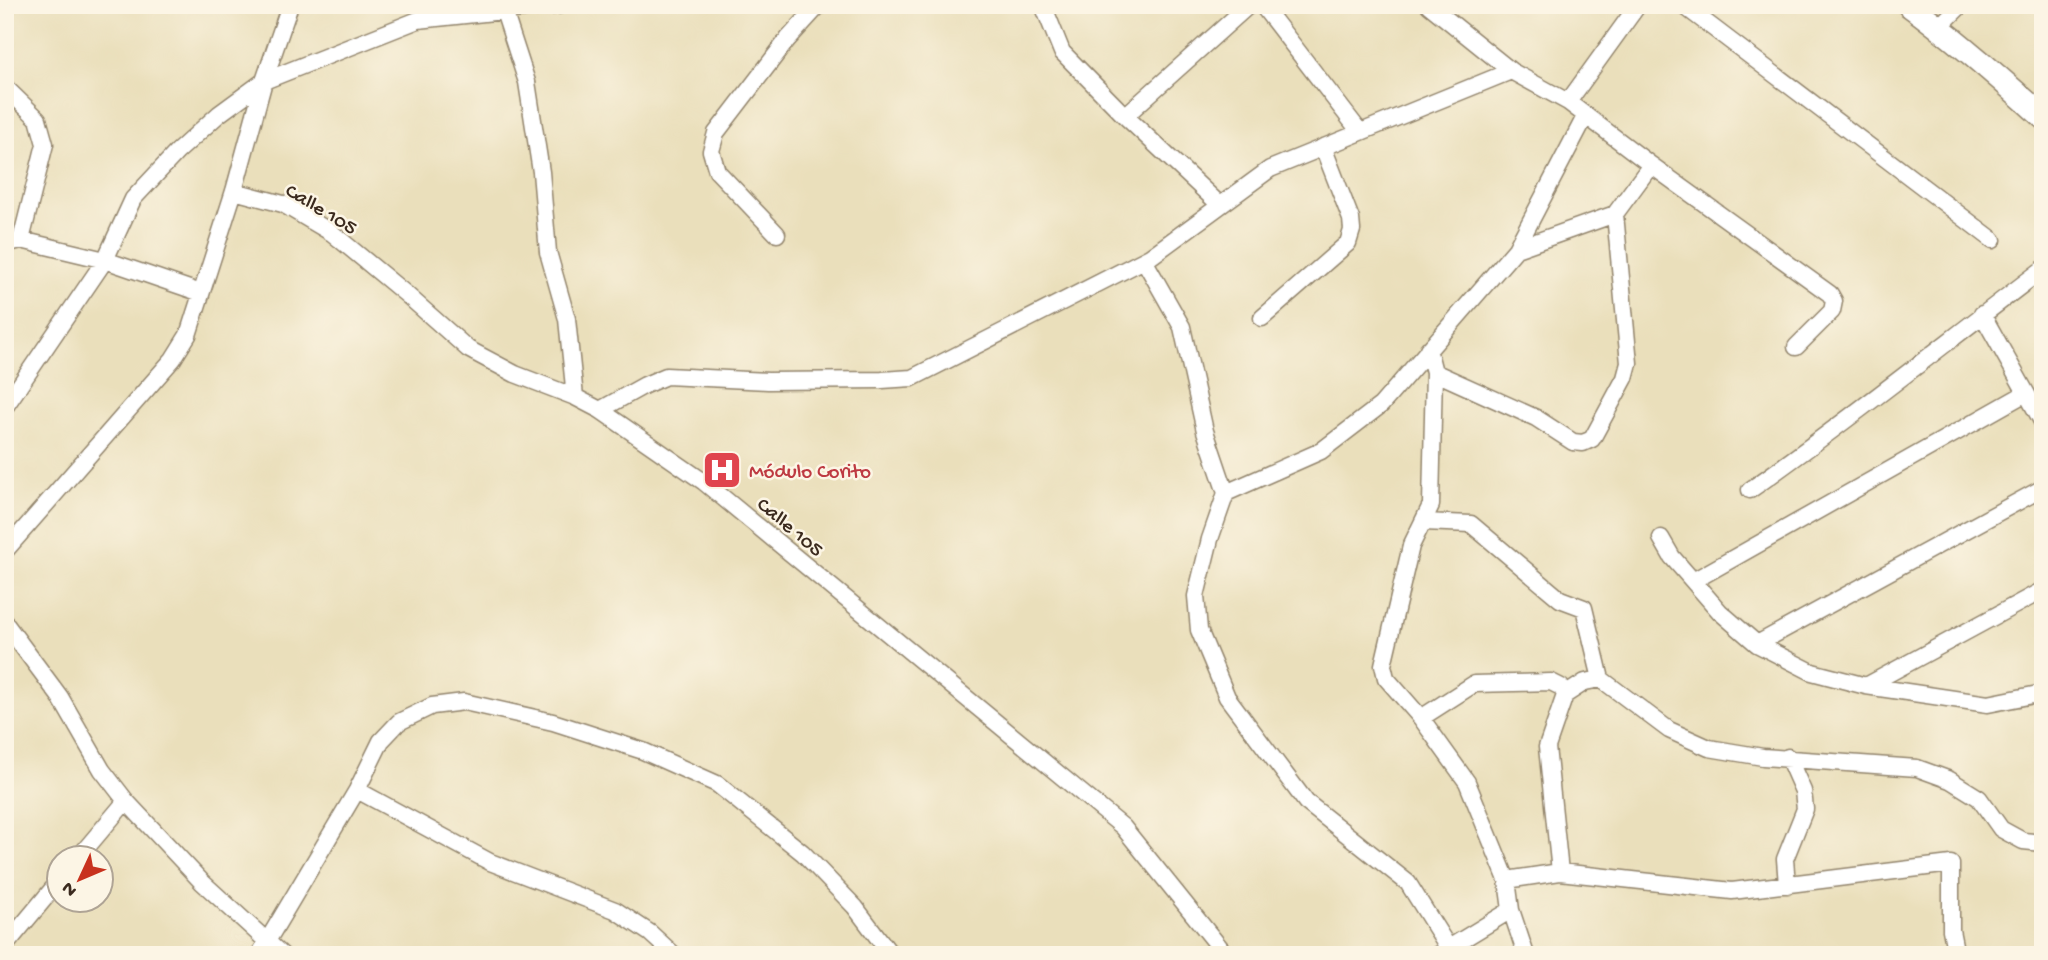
<svg xmlns="http://www.w3.org/2000/svg" width="2048" height="960" font-family="'Gochi Hand',sans-serif">
<style>
.lines{fill:none;stroke-linecap:round;stroke-linejoin:round}
.street-casing{stroke:#92846c;stroke-width:19}
.secondary-casing{stroke:#92846c;stroke-width:26}
.street{stroke:#fff;stroke-width:16}
.secondary{stroke:#fff;stroke-width:23}
.labels{text-anchor:middle;stroke-width:5;stroke-linejoin:round;paint-order:stroke}
.street-label{font-size:21px;fill:#3b2a1e;stroke:#fcf5e5}
.health-label{font-size:21px;fill:#be3a42;stroke:#fcf5e5;text-anchor:start}
</style>
<rect width="100%" height="100%" fill="#fcf5e5"/>
<filter id="ink" filterUnits="userSpaceOnUse"><feTurbulence type="fractalNoise" baseFrequency=".0143" numOctaves="2"/><feDisplacementMap in="SourceGraphic" scale="14" xChannelSelector="R" yChannelSelector="G"/><feConvolveMatrix kernelMatrix="1 2 1 2 8 2 1 2 1" color-interpolation-filters="sRGB"/></filter>
<filter id="wash" filterUnits="userSpaceOnUse"><feTurbulence type="fractalNoise" baseFrequency=".00686" numOctaves="4" result="noise"/><feDisplacementMap in="SourceGraphic" scale="28" xChannelSelector="R" yChannelSelector="G"/><feGaussianBlur stdDeviation="1.57" result="paint"/><feColorMatrix in="noise" values="0 0 0 0 0 0 0 0 0 0 0 0 0 0 0 0 0 1.4 0 .05"/><feComposite in="paint" operator="in"/></filter>
<g filter="url(#wash)">
<rect width="100%" height="100%" fill="#eadfbb"/>
</g>
<g filter="url(#ink)">
<g class="lines">
<g class="street-casing">
<path id="street" d="M502 5 527 82 541 172 548 252 567 319 575 397
M1043 5 1062 52 1125 116 1220 205
M1262 5 1360 132
M1429 5 1511 71 1568 102 1651 165 1830 294 1834 301 1832 311 1796 347
M1683 5 1993 240
M1939 27 1961 5
M5 87 38 119 45 144 21 240
M1568 102 1638 5
M1125 116 1249 5
M234 191 283 204 332 233 407 295 468 349 515 374 575 397 600 410 704 482 1123 827 1226 955
M777 234 717 171 711 151 716 133 788 39 819 5
M5 244 21 240 105 260 201 293
M1516 249 1615 214
M1144 260 1182 327 1205 431 1226 493 1210 539 1196 596 1199 630 1227 697 1306 802 1408 883 1448 947
M1982 314 2043 423
M1262 318 1348 243 1352 230 1351 219 1323 147
M1428 349 1434 372 1431 505 1411 546 1383 665 1386 678 1421 718 1467 782 1507 880 1511 910 1526 955
M1434 372 1536 418 1573 442 1583 443 1592 439 1625 378 1629 363 1615 214 1651 165
M5 407 105 260 133 199 177 152 219 114 264 81 418 20 560 5
M600 410 645 385 666 376 768 381 882 380 912 378 1150 257 1270 169 1511 71
M1750 490C1850 420 1945 343 2043 269
M1226 493 1321 451 1381 405 1516 249 1586 115
M1423 522 1471 524 1560 599 1584 608 1601 679 1669 730 1709 748 1763 757 1917 768 1950 780 1979 798 2001 829 2023 841 2043 843
M1661 538 1672 557 1720 612 1757 644 1812 672 1866 686 1988 704 2043 693
M5 551 173 359 188 335 234 191 264 81 290 5
M1693 581 2026 393
M5 623 60 697 102 770 126 801 202 882 282 955
M1757 644 2043 488
M1866 686 2043 590
M1565 695 1585 682 1601 679
M1421 718 1474 684 1551 682 1561 687 1565 695 1547 747 1560 872 1507 880
M357 790 490 862 615 910 650 933 674 955
M78 858 126 801
M1560 872 1732 891 1951 864V930L1956 955
M1787 885 1785 859 1805 809 1803 791 1788 757
M5 946 60 880
M259 955 357 790 381 741 399 722 432 706 464 702 553 722 643 751 717 784 803 853 855 907 891 955
M1437 955 1511 910"/>
</g>
<g class="secondary-casing">
<path id="secondary" d="M1909 5C1956 39 2000 78 2043 117"/>
</g>
<use href="#street" class="street"/>
<use href="#secondary" class="secondary"/>
</g>
</g>
<defs>
<g id="hospital-square" transform="scale(2.0125)"><rect x="-9" y="-9" width="18" height="18" rx="4" fill="#e0444e" stroke="#fcf5e5"/><path d="M-5-5h3v3.5h4V-5h3V5h-3V1.5h-4V5h-3Z" fill="#fff"/></g>
</defs>
<g fill-rule="evenodd">
<use href="#hospital-square" x="722" y="470"/>
</g>
<g class="labels">
<g class="street-label">
<text transform="translate(322 208) rotate(31)" y="7">Calle 105</text>
<text transform="translate(791 526) rotate(40)" y="7">Calle 105</text>
</g>
<g class="health-label">
<text x="749" y="477">Módulo Corito</text>
</g>
</g>
<rect width="2048" height="960" fill="none" stroke="#fcf5e5" stroke-width="28"/>
<g transform="translate(80 879) rotate(226)"><circle r="33" fill="#fcf5e5" stroke="#afa495" stroke-width="2"/>
<path d="M0-5L12 26L0 18L-12 26Z" fill="#c8321e"/>
<text y="-10" font-size="19" font-weight="bold" text-anchor="middle" fill="#3b2a1e">N</text>
</g>
</svg>
